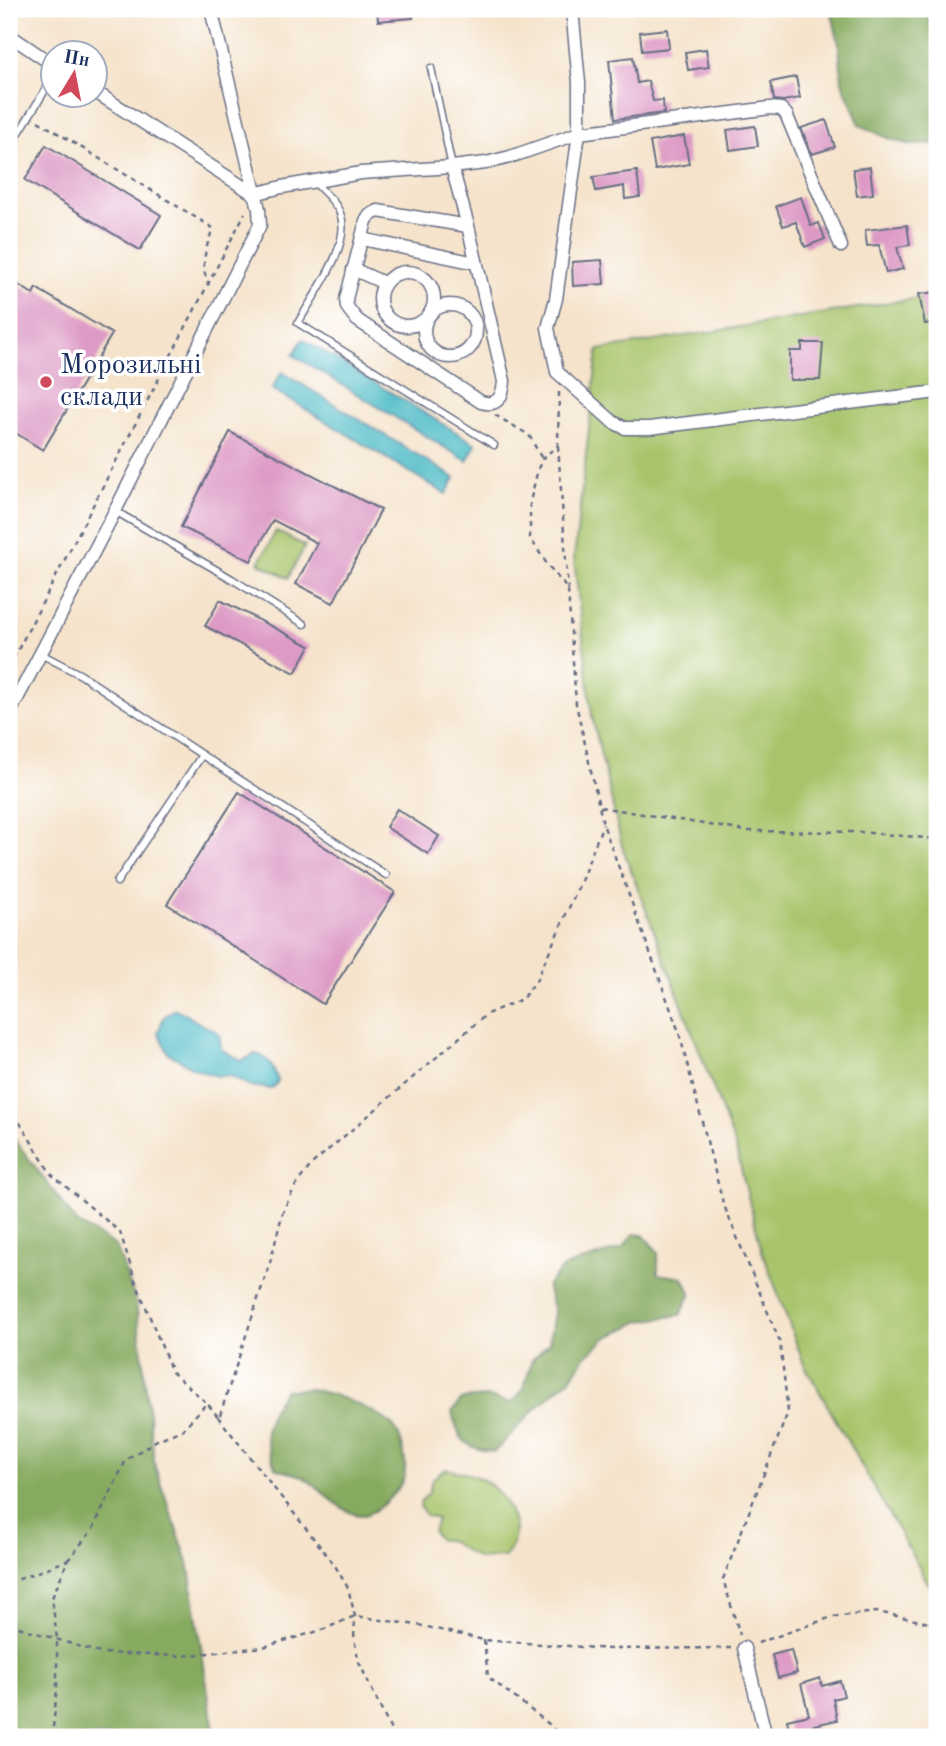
<svg xmlns="http://www.w3.org/2000/svg" width="946" height="1746" font-family="'Old Standard TT',serif">
<style>
.green{fill:#a8c46b;stroke:#627a64;stroke-width:2}
.forest{fill:#86aa5f;stroke:#506c5e;stroke-width:2}
.water{fill:#4dbbc6;stroke:#347592;stroke-width:2}
.building{fill:#dd9ac5}
.lines{fill:none;stroke-linecap:round;stroke-linejoin:round}
.service-casing{stroke:#676e84;stroke-width:9}
.minor-casing{stroke:#676e84;stroke-width:15}
.path{stroke:#676e84;stroke-width:2.5;stroke-dasharray:5 5;stroke-linecap:butt}
.service{stroke:#fff;stroke-width:6}
.minor{stroke:#fff;stroke-width:12}
.poi-dot{fill:#d1495b;stroke:#fff;stroke-width:2.5}
.labels{text-anchor:middle;dominant-baseline:central;stroke-width:7;stroke-linejoin:round;paint-order:stroke}
.poi-label{font-size:28px;fill:#1b2f5e;stroke:#fff;text-anchor:start}
</style>
<rect width="100%" height="100%" fill="#fff"/>
<filter id="ink" filterUnits="userSpaceOnUse"><feTurbulence type="fractalNoise" baseFrequency=".0143" numOctaves="2"/><feDisplacementMap in="SourceGraphic" scale="14" xChannelSelector="R" yChannelSelector="G"/><feConvolveMatrix kernelMatrix="1 2 1 2 8 2 1 2 1" color-interpolation-filters="sRGB"/></filter>
<filter id="wash" filterUnits="userSpaceOnUse"><feTurbulence type="fractalNoise" baseFrequency=".00686" numOctaves="4" result="noise"/><feDisplacementMap in="SourceGraphic" scale="28" xChannelSelector="R" yChannelSelector="G"/><feGaussianBlur stdDeviation="1.57" result="paint"/><feColorMatrix in="noise" values="0 0 0 0 0 0 0 0 0 0 0 0 0 0 0 0 0 1.4 0 .05"/><feComposite in="paint" operator="in"/></filter>
<g filter="url(#wash)">
<rect width="100%" height="100%" fill="#f5e3cb"/>
<!-- green -->
<g class="green">
<polygon points="937,295 937,1599 804,1364 762,1251 735,1145 622,846 592,716 574,559 598,350"/>
<polygon points="276,531 305,546 288,578 259,563"/>
<path d="M446 1469C457 1471 468 1473 479 1478 499 1486 521 1520 513 1542 511 1547 507 1552 505 1557L479 1559 448 1540H439L433 1531 437 1519 427 1516 420 1507 421 1501 429 1493 432 1479Z"/>
</g>
<!-- forest -->
<g class="forest">
<path d="M831 9H925L937 40V142C910 151 884 137 860 125L842 82 839 45Z"/>
<polygon points="9,1132 77,1223 116,1246 136,1302 155,1467 188,1562 213,1725 212,1737 9,1737"/>
<path d="M633 1234 643 1235 658 1252V1274L683 1278 691 1294 680 1315 640 1321 606 1338 586 1356 571 1378 537 1407 494 1452C464 1448 459 1440 452 1412L462 1399 487 1397 512 1403 524 1388 532 1360 549 1343 554 1312 547 1286 563 1267 623 1248Z"/>
<path d="M310 1389C332 1393 383 1411 396 1430 403 1441 407 1465 404 1477 400 1490 375 1516 361 1515 342 1514 319 1487 303 1477 296 1473 286 1472 277 1469 259 1437 264 1419 285 1390Z"/>
</g>
<!-- water -->
<g class="water">
<polygon points="303,339 476,444 467,461 293,355"/>
<polygon points="282,372 455,478 446,494 272,389"/>
<path d="M175 1009C185 1013 192 1019 201 1024 217 1033 220 1027 221 1049L242 1061 255 1054C270 1057 273 1067 278 1081L272 1089 250 1086 231 1076H216L193 1068 168 1053 158 1032 164 1017Z"/>
</g>
<g id="blocks">
<!-- building -->
<g class="building">
<polygon points="377,9 412,9 413,18 378,21"/>
<polygon points="667,29 669,48 642,51 640,32"/>
<polygon points="706,49 709,67 688,70 685,52"/>
<polygon points="633,57 637,83 648,81 653,101 663,100 664,113 615,119 609,60"/>
<polygon points="796,77 800,98 783,101 774,100 771,82"/>
<polygon points="826,120 835,147 812,154 801,128"/>
<polygon points="755,126 758,146 730,150 727,130"/>
<polygon points="684,136 689,164 655,170 650,142"/>
<polygon points="46,145 161,215 140,250 25,180"/>
<polygon points="870,167 873,194 857,196 853,169"/>
<polygon points="637,171 640,197 625,199 624,186 596,191 593,177"/>
<polygon points="801,197 811,226 819,223 825,239 805,247 796,222 783,226 776,206"/>
<polygon points="907,225 910,245 897,247 903,269 886,273 879,245 867,246 865,230"/>
<polygon points="602,260 604,284 573,286 572,262"/>
<polygon points="9,279 33,294 36,288 112,334 43,450 9,429"/>
<polygon points="937,292 937,322 925,324 919,294"/>
<polygon points="802,343 823,343 820,380 790,380 790,351 802,351"/>
<polygon points="230,432 381,510 333,603 296,584 317,543 273,520 251,561 181,527"/>
<polygon points="220,600 310,646 295,673 205,626"/>
<polygon points="239,792 395,892 323,1004 167,904"/>
<polygon points="397,809 439,836 428,854 386,827"/>
<polygon points="791,1650 797,1673 778,1678 772,1655"/>
<polygon points="820,1678 822,1686 840,1681 844,1696 833,1699 837,1720 814,1725 816,1735 791,1737 787,1720 809,1715 801,1684"/>
</g>
</g>
</g>
<g filter="url(#ink)">
<use href="#blocks" fill-opacity="0" stroke="#676e84" stroke-width="2"/>
<g class="lines">
<defs>
<g id="service">
<polyline points="431,68 452,167"/>
<polyline points="9,149 52,79"/>
<path d="M315 183C324 192 335 201 340 213 353 244 313 296 298 323L494 445"/>
<polyline points="115,511 232,579 304,624"/>
<polyline points="41,654 81,675 202,755 117,882"/>
<polyline points="202,755 386,875"/>
</g>
<g id="minor">
<polyline points="572,9 579,83 579,133 556,299 548,328 557,372 613,422 625,428 649,428 937,392"/>
<polyline points="9,35 52,64"/>
<polyline points="94,91 254,194"/>
<path d="M452 167 468 226 504 381C503 396 498 407 481 402L357 320 347 307 346 299 366 221 370 215 378 211 468 226"/>
<polyline points="254,194 282,187 361,173 452,167 486,163 510,157 579,133 770,108 781,109 786,114 841,246"/>
<polyline points="362,239 476,263"/>
<polyline points="353,269 384,283"/>
<circle cx="407" cy="299" r="27"/>
<circle cx="450" cy="331" r="26"/>
<polyline points="9,714 115,511 260,225 259,209 211,9"/>
<polyline points="744,1648 766,1737"/>
</g>
</defs>
<!-- service casing -->
<use href="#service" class="service-casing"/>
<!-- minor casing -->
<use href="#minor" class="minor-casing"/>
<!-- path -->
<g class="path">
<path d="M38 121 213 228C206 248 199 266 209 285"/>
<polyline points="559,392 558,445 542,459 538,469 530,502 530,538 547,564 568,590 576,704 603,824 679,1032 723,1203 780,1342 788,1412 723,1579 740,1635"/>
<polyline points="495,415 529,435 542,459"/>
<polyline points="558,446 568,590"/>
<polyline points="9,667 245,213"/>
<polyline points="600,807 746,831 860,832 937,839"/>
<polyline points="9,1105 51,1174 120,1232 135,1280 172,1372 208,1404"/>
<polyline points="218,1417 334,1564 348,1588 355,1616 354,1639 359,1662 394,1737"/>
<polyline points="9,1583 68,1560"/>
<polyline points="929,1623 937,1616"/>
<polyline points="9,1624 100,1653 181,1656 263,1647 322,1630 355,1616 423,1626 484,1640 610,1649 731,1648"/>
<polyline points="484,1640 488,1677 549,1724 561,1737"/>
<polyline points="758,1643 832,1617 878,1612 929,1623 937,1636"/>
<polyline points="52,1737 57,1689 57,1639 52,1598 68,1560 93,1529 126,1460 157,1440 182,1430 207,1403 219,1418 271,1259 283,1211 297,1183 313,1163 487,1014 522,999 536,981 581,881 603,824"/>
</g>
<!-- service -->
<use href="#service" class="service"/>
<!-- minor -->
<use href="#minor" class="minor"/>
</g>
</g>
<!-- markers -->
<circle class="poi-dot" cx="46" cy="382" r="7"/>
<g class="labels">
<!-- poi labels -->
<g class="poi-label">
<text x="60" y="366">Морозильні<tspan x="60" dy="32">склади</tspan></text>
</g>
</g>
<!-- margin -->
<rect width="946" height="1746" fill="none" stroke="#fff" stroke-width="35"/>
<!-- north arrow -->
<g transform="translate(74 74) rotate(10)"><circle r="33" fill="#ffffff" stroke="#a4acbf" stroke-width="2"/>
<path d="M0-5L12 26L0 18L-12 26Z" fill="#d1495b"/>
<text y="-10" font-size="19" font-weight="bold" text-anchor="middle" fill="#1b2f5e">Пн</text>
</g>
</svg>
